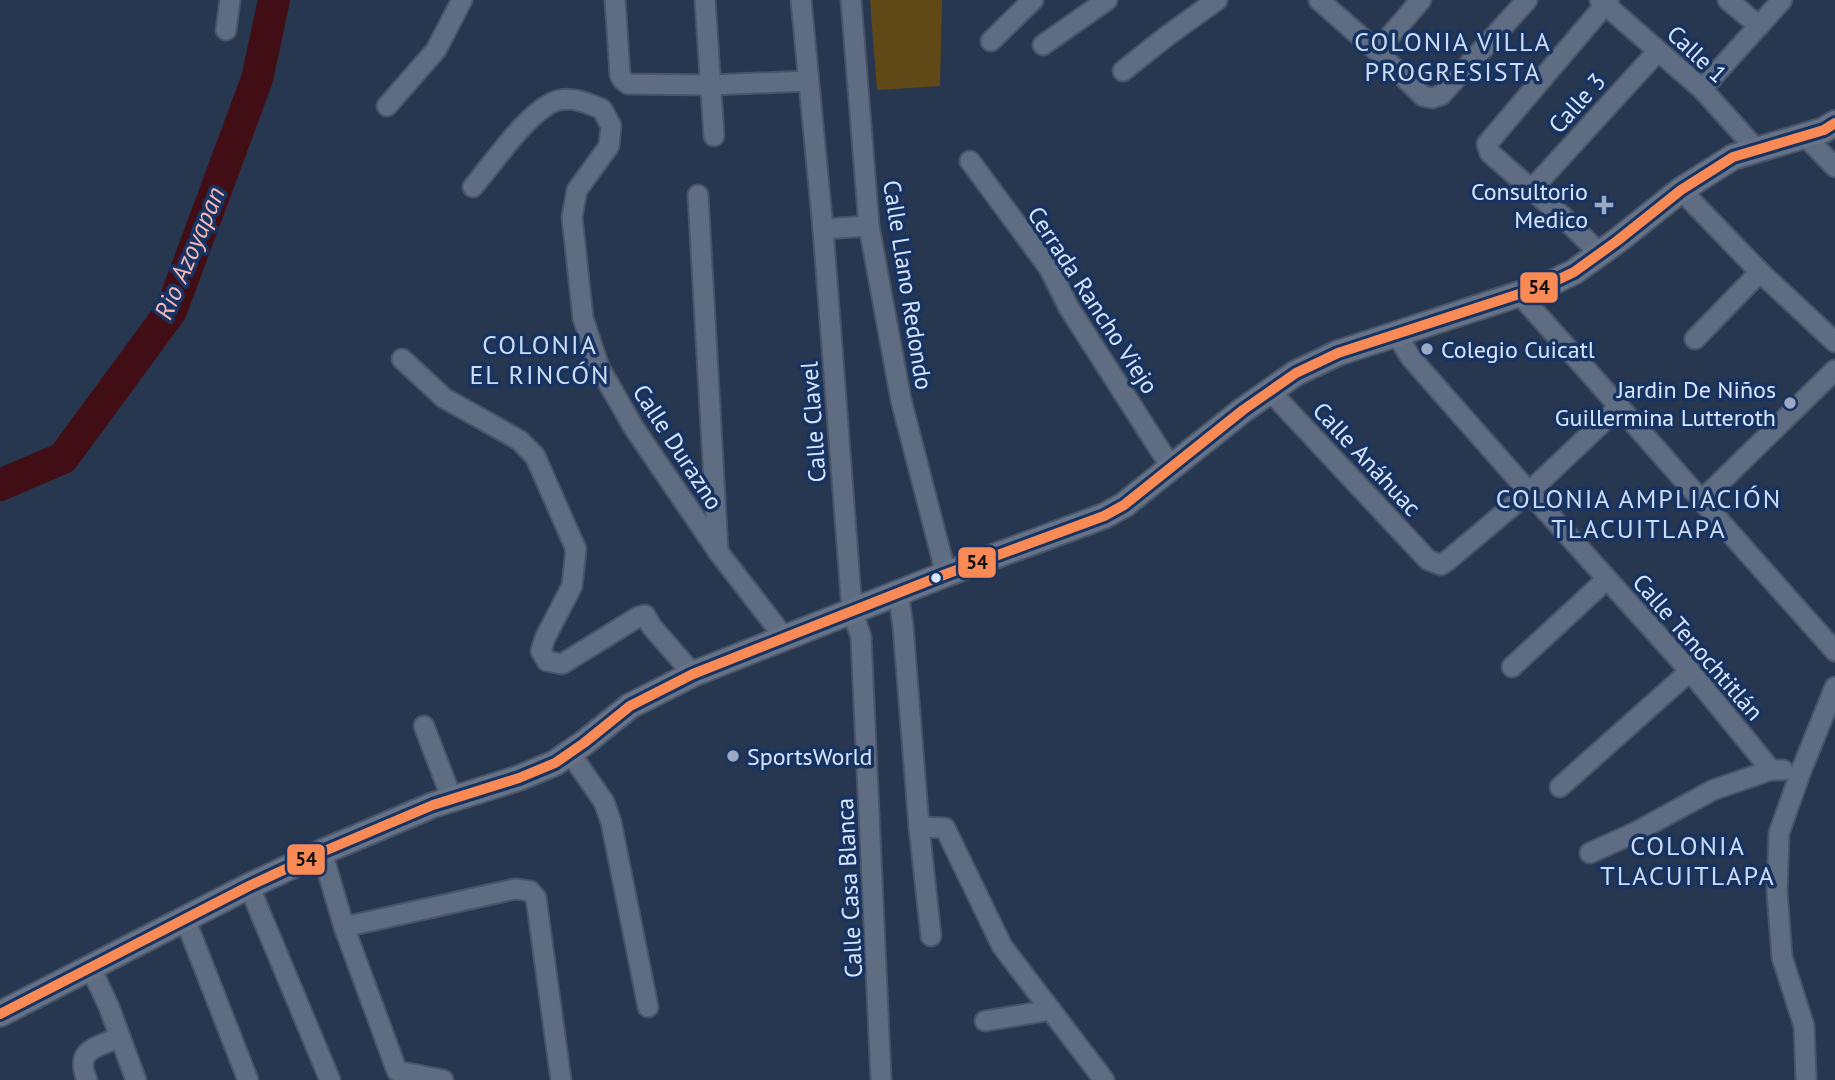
<svg xmlns="http://www.w3.org/2000/svg" width="1835" height="1080" font-family="'PT Sans',sans-serif">
<style>
.green{fill:#614917}
.lines{fill:none;stroke-linecap:round;stroke-linejoin:round}
.river{stroke:#410e16;stroke-width:32}
.minor-casing{stroke:#485468;stroke-width:23}
.major-casing{stroke:#485468;stroke-width:28}
.minor{stroke:#5f6d82;stroke-width:19}
.major{stroke:#657288;stroke-width:24}
.bus-1-casing{stroke:#173361;stroke-width:16}
.bus-1{stroke:#f98a56;stroke-width:10}
.poi-dot{fill:#9ba9c2;stroke:#173361;stroke-width:2.5}
.bus-dot{fill:#d9e7ff;stroke:#173361;stroke-width:2.5}
.labels{text-anchor:middle;dominant-baseline:central;stroke-width:7;stroke-linejoin:round;paint-order:stroke}
.street-label{font-size:24px;fill:#d9e7ff;stroke:#173361}
.poi-label{font-size:24px;fill:#d9e7ff;stroke:#173361;text-anchor:end}
.neighbourhood-label{font-size:26px;letter-spacing:2px;fill:#ceddf4;stroke:#173361}
.water-label{font-size:26px;font-style:italic;fill:#f1b6b5;stroke:#173361}
.line-badge{stroke:#173361;stroke-width:2.5}
.pale-badge-label{font-size:19px;text-anchor:middle;font-weight:bold;fill:#111}
</style>
<rect width="100%" height="100%" fill="#283750"/>
<!-- green -->
<polygon class="green" points="870,0 942,0 940,86 877,90"/>
<g class="lines">
<!-- river -->
<polyline class="river" points="0,485 63,458 171,311 257,79 274,0"/>
<defs>
<g id="minor">
<polyline points="615,0 620,75 623,80 628,84 711,85 808,81"/>
<polyline points="705,0 714,136"/>
<polyline points="801,0 823,229 852,610 861,637 881,1080"/>
<polyline points="851,0 869,226 901,400 946,574"/>
<polyline points="1319,0 1377,51 1423,96 1432,98 1441,95 1527,0"/>
<polyline points="1600,0 1702,89 1756,149"/>
<polyline points="1728,0 1759,26"/>
<polyline points="226,30 230,0"/>
<polyline points="991,41 1033,0"/>
<polyline points="1043,45 1107,0"/>
<polyline points="1377,51 1421,0"/>
<polyline points="1123,71 1167,36 1217,0"/>
<polyline points="1702,89 1782,0"/>
<polyline points="387,106 436,50 462,0"/>
<polyline points="1805,136 1835,167"/>
<polyline points="970,161 1049,268 1069,308 1171,467"/>
<path d="M473 187C492 165 532 105 560 100 575 97 589 104 602 109L611 126 609 146 577 190 572 217 583 318 599 367 634 428 719 553 784 637"/>
<polyline points="1532,189 1658,51"/>
<polyline points="1681,190 1760,272 1835,342"/>
<polyline points="698,195 718,552"/>
<polyline points="823,229 869,226"/>
<polyline points="1599,253 1562,216 1490,153 1487,144 1609,0"/>
<path d="M1520 295C1626 413 1729 533 1835 651"/>
<polyline points="1396,334 1411,358 1529,492 1690,671 1771,770"/>
<polyline points="1695,339 1760,272"/>
<polyline points="402,359 444,398 519,440 535,456 576,549 572,586 545,638 541,651 547,661 562,664 638,617 645,615 652,627 693,674"/>
<polyline points="1270,391 1428,560 1441,565 1447,561 1529,492 1620,406"/>
<polyline points="1701,501 1835,370"/>
<polyline points="898,592 903,626 919,827 931,936"/>
<polyline points="1512,667 1607,579"/>
<polyline points="424,726 452,799"/>
<polyline points="570,753 604,802 611,822 648,1007"/>
<polyline points="1560,787 1690,671"/>
<polyline points="919,827 945,828 1002,946 1104,1080"/>
<polyline points="322,852 344,927 397,1071 443,1080"/>
<polyline points="1590,853 1634,833 1713,790 1771,770 1783,770"/>
<polyline points="249,886 330,1080"/>
<polyline points="185,919 248,1080"/>
<polyline points="344,927 515,889 530,891 536,898 561,1080"/>
<polyline points="91,968 109,1007 136,1080"/>
<polyline points="985,1021 1051,1010"/>
<path d="M87 1080C74 1049 96 1048 120 1037"/>
<polyline points="1806,1080 1804,1026 1782,957 1777,892 1779,833 1801,771 1835,687"/>
</g>
<polyline id="major" points="0,1014 249,886 322,852 433,805 519,778 555,763 584,743 630,706 693,674 946,574 1104,516 1124,505 1243,410 1296,373 1315,364 1338,353 1547,285 1574,272 1617,241 1681,190 1733,157 1824,130 1835,123"/>
</defs>
<!-- minor casing -->
<use href="#minor" class="minor-casing"/>
<!-- major casing -->
<use href="#major" class="major-casing"/>
<!-- minor -->
<use href="#minor" class="minor"/>
<!-- major -->
<use href="#major" class="major"/>
<defs>
<polyline id="bus-1" points="0,1014 249,886 322,852 433,805 519,778 555,763 584,743 630,706 693,674 946,574 1104,516 1124,505 1243,410 1296,373 1315,364 1338,353 1547,285 1574,272 1617,241 1681,190 1733,157 1824,130 1835,123"/>
</defs>
<!-- bus-1 casing -->
<use href="#bus-1" class="bus-1-casing"/>
<!-- bus-1 -->
<use href="#bus-1" class="bus-1"/>
</g>
<!-- markers -->
<g class="poi-dot">
<path d="M1600.5 194.5h7v7h7v7h-7v7h-7v-7h-7v-7h7z"/>
<circle cx="1427" cy="349" r="7"/>
<circle cx="1790" cy="403" r="7"/>
<circle cx="733" cy="756" r="7"/>
</g>
<circle class="bus-dot" cx="936" cy="578" r="6"/>
<g class="labels">
<!-- street labels -->
<g class="street-label">
<text transform="translate(1697 54) rotate(43)">Calle 1</text>
<text transform="translate(1577 103) rotate(-48)">Calle 3</text>
<text transform="translate(908 285) rotate(81)">Calle Llano Redondo</text>
<text transform="translate(1093 300) rotate(57)">Cerrada Rancho Viejo</text>
<text transform="translate(813 422) rotate(-94)">Calle Clavel</text>
<text transform="translate(678 447) rotate(57)">Calle Durazno</text>
<text transform="translate(1367 459) rotate(47)">Calle Anáhuac</text>
<text transform="translate(1698 647) rotate(49)">Calle Tenochtitlán</text>
<text transform="translate(849 888) rotate(-93)">Calle Casa Blanca</text>
</g>
<!-- poi labels -->
<g class="poi-label">
<text x="1588" y="191">Consultorio<tspan x="1588" dy="28">Medico</tspan></text>
<text x="1441" y="349" text-anchor="start">Colegio Cuicatl</text>
<text x="1776" y="389">Jardin De Niños<tspan x="1776" dy="28">Guillermina Lutteroth</tspan></text>
<text x="747" y="756" text-anchor="start">SportsWorld</text>
</g>
<!-- neighbourhood labels -->
<g class="neighbourhood-label">
<text x="1453" y="41">COLONIA VILLA<tspan x="1453" dy="30">PROGRESISTA</tspan></text>
<text x="540" y="344">COLONIA<tspan x="540" dy="30">EL RINCÓN</tspan></text>
<text x="1639" y="498">COLONIA AMPLIACIÓN<tspan x="1639" dy="30">TLACUITLAPA</tspan></text>
<text x="1688" y="845">COLONIA<tspan x="1688" dy="30">TLACUITLAPA</tspan></text>
</g>
<!-- water labels -->
<g class="water-label">
<text transform="translate(189 253) rotate(-67)">Rio Azoyapan</text>
</g>
</g>
<g class="line-badge">
<rect x="1519" y="271" width="40" height="33" rx="7" fill="#f98a56"/>
<rect x="957" y="546" width="40" height="33" rx="7" fill="#f98a56"/>
<rect x="286" y="843" width="40" height="33" rx="7" fill="#f98a56"/>
</g>
<g class="pale-badge-label">
<text x="1539" y="294">54</text>
<text x="977" y="569">54</text>
<text x="306" y="866">54</text>
</g>
</svg>
